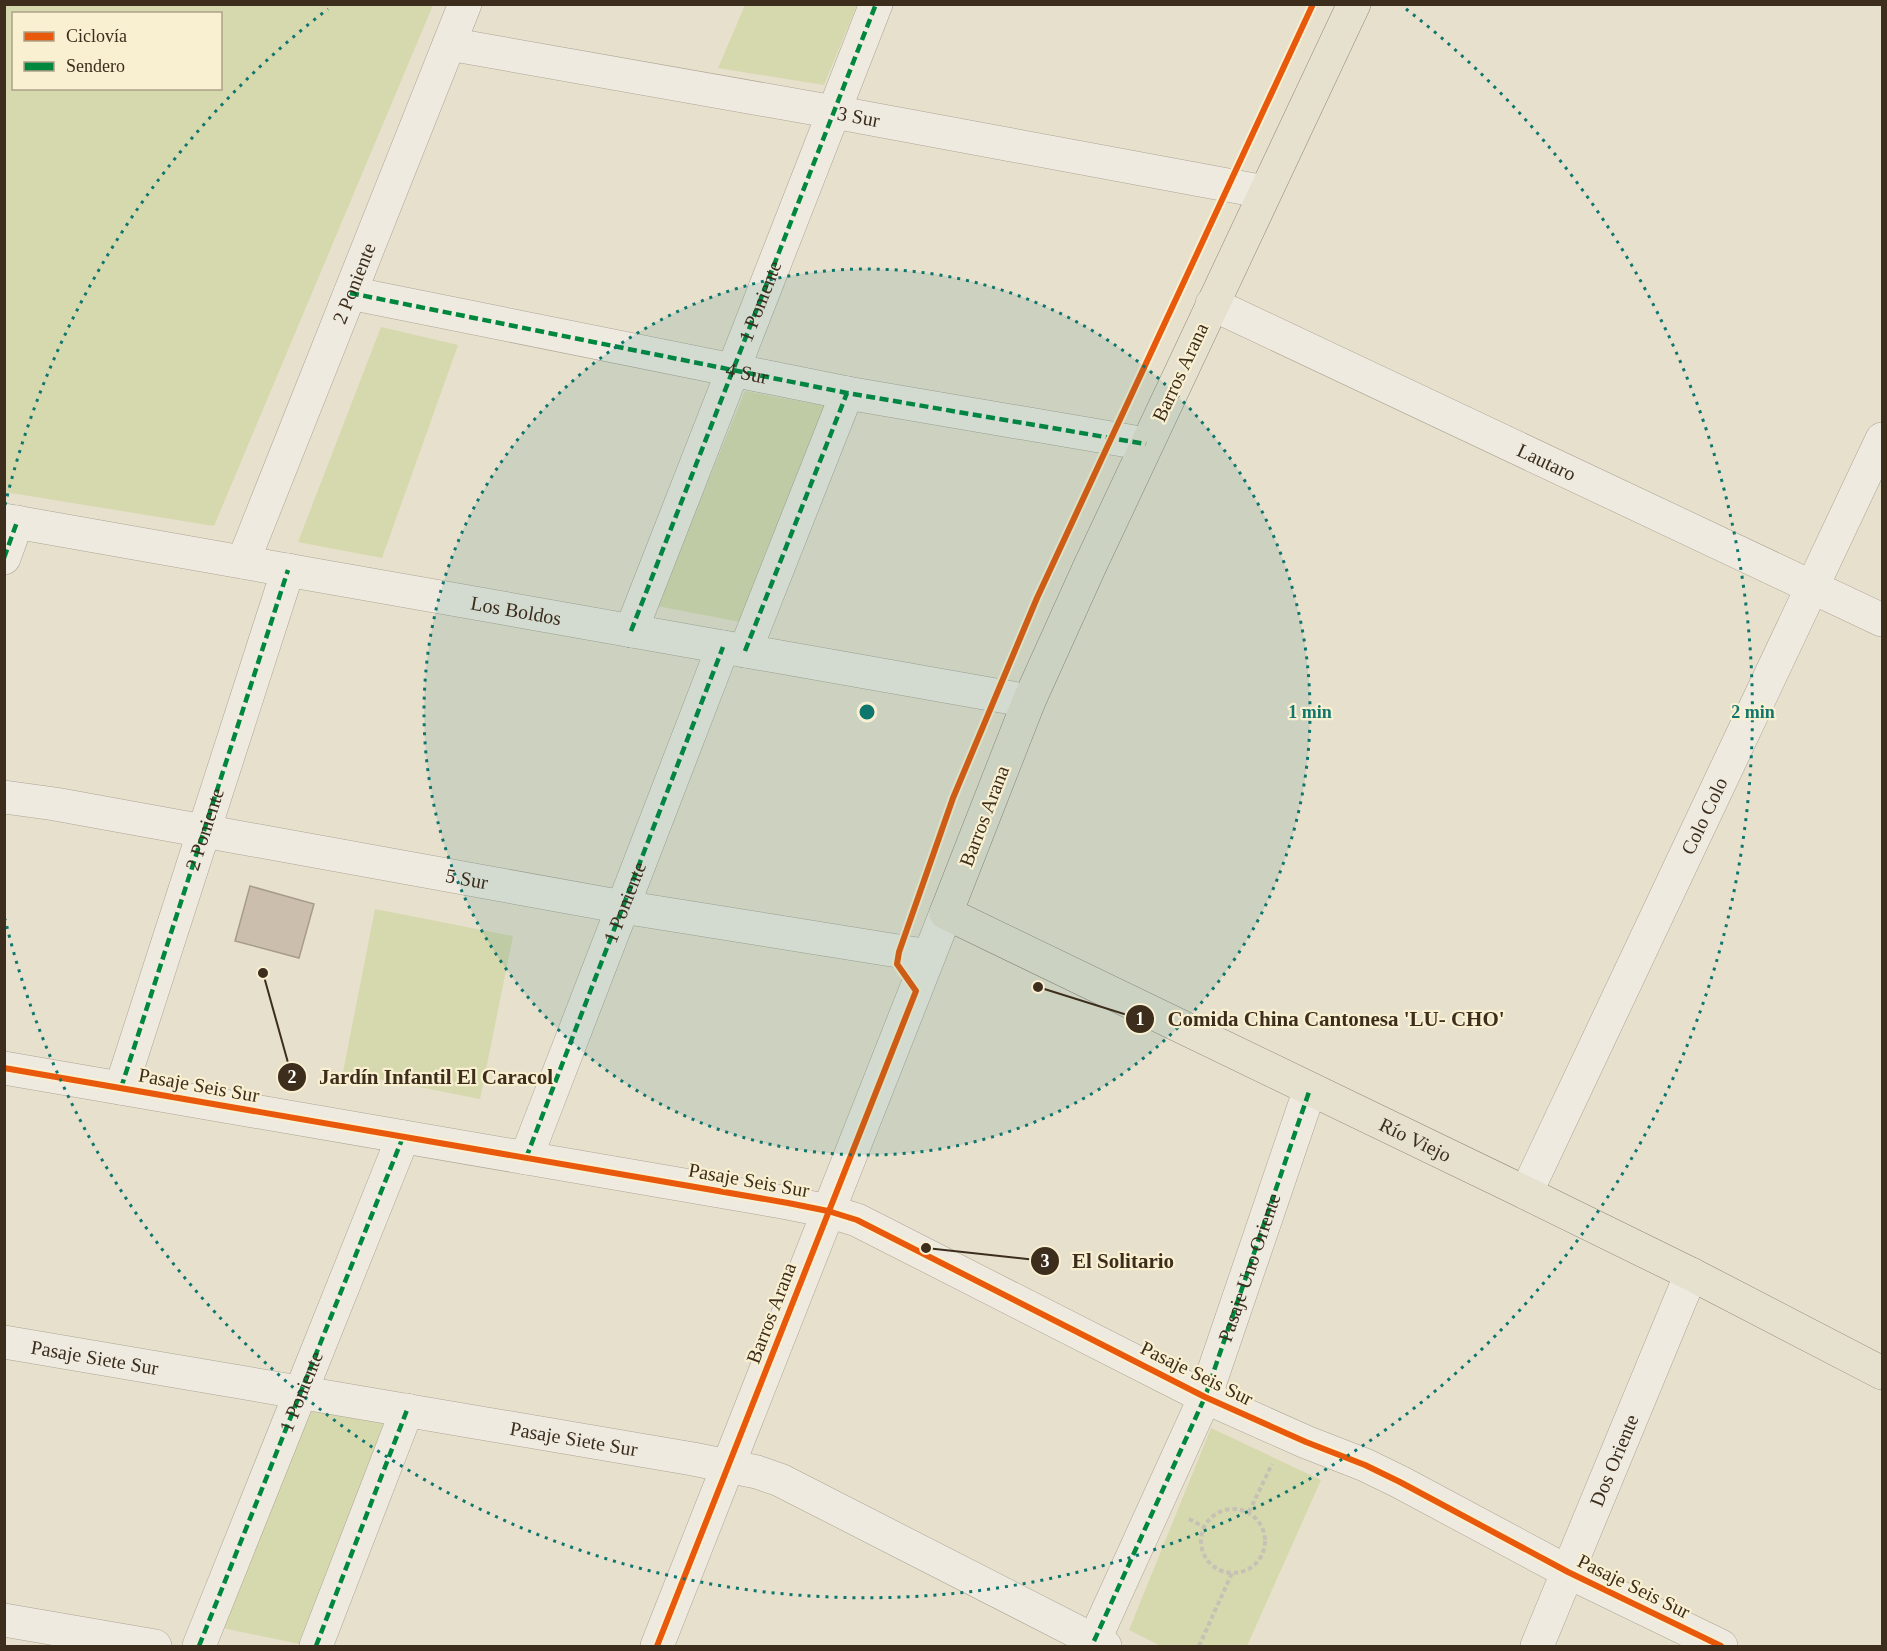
<svg xmlns="http://www.w3.org/2000/svg" width="1887" height="1651" font-family="Georgia,serif">
<style>
.green{fill:#d6d8ad;fill-rule:evenodd}
.building{fill:#ccbeac;stroke:#a89b8b;stroke-width:1.5}
.lines{fill:none;stroke-linecap:round;stroke-linejoin:round}
.minor-casing{stroke:#aca495;stroke-width:34}
.major-casing{stroke:#918a7c;stroke-width:34}
.path{stroke:#c7c1b5;stroke-width:4;stroke-dasharray:4.5 3;stroke-linecap:butt}
.minor{stroke:#eeeadf;stroke-width:33}
.major{stroke:#e6e0cf;stroke-width:33}
.quiet{stroke:#00873e;stroke-width:4.5;stroke-dasharray:9 4.5;stroke-linecap:butt}
.cycleway-casing{stroke:#f9efd1;stroke-width:10}
.cycleway{stroke:#e8590c;stroke-width:6}
.ring{fill:none;stroke:#0f766e;stroke-width:3;stroke-dasharray:3 6}
.labels{text-anchor:middle;dominant-baseline:central;stroke-width:4.5;stroke-linejoin:round;paint-order:stroke}
.street-label{font-size:20px;fill:#3c2d1c;stroke:#f9efd1}
.centre{fill:#0f766e;stroke:#f9efd1;stroke-width:3}
.ring-label{font-size:18px;text-anchor:middle;font-weight:bold;fill:#0f766e;stroke:#f9efd1;stroke-width:4.5;stroke-linejoin:round;paint-order:stroke}
.leader{fill:none;stroke:#3c2d1c;stroke-width:2}
.callout-dot{fill:#3c2d1c;stroke:#f9efd1;stroke-width:2}
.mark-label{font-size:18px;text-anchor:middle;font-weight:bold;fill:#fff}
.callout-label{font-size:21px;text-anchor:middle;font-weight:bold;fill:#3c2d1c;stroke:#f9efd1;stroke-width:4.5;stroke-linejoin:round;paint-order:stroke}
</style>
<rect width="100%" height="100%" fill="#e7e0cc"/>
<!-- green -->
<g class="green">
<path d="M4 5H433L214 526 5 492ZM14 14H220V88H14Z"/>
<polygon points="745,5 857,5 824,85 718,68"/>
<polygon points="381,327 458,345 382,558 298,542"/>
<polygon points="745,391 831,407 740,622 657,606"/>
<polygon points="375,909 513,936 480,1099 343,1072"/>
<polygon points="303,1410 388,1423 304,1645 218,1627"/>
<polygon points="1211,1428 1321,1480 1247,1646 1161,1646 1129,1630"/>
</g>
<!-- building -->
<polygon class="building" points="250,886 314,904 299,958 235,941"/>
<g class="lines">
<defs>
<g id="minor">
<path id="s1" d="M449 44 834 112 1265 192"/>
<polyline points="350,293 847,393 1146,444"/>
<path id="s2" d="M1212 304 1882 620"/>
<path id="s3" d="M4 520 1029 701"/>
<polyline points="4,558 17,522"/>
<path id="s4" d="M243 562 465 4"/>
<path id="s5" d="M631 631 876 4"/>
<polyline points="745,651 847,393"/>
<path id="s6" d="M4 797 55 804 623 907 929 956"/>
<polyline points="4,1068 788,1203 828,1211 857,1220 1205,1397 1306,1442 1365,1465 1400,1482 1568,1572 1721,1646"/>
<polyline points="121,1088 288,570"/>
<polyline points="526,1158 723,647"/>
<path id="s7" d="M1526 1193 1882 439"/>
<path id="s8" d="M4 1342 693 1459 757 1472 780 1480 1105 1646"/>
<polyline points="4,1620 155,1646"/>
<path id="s9" d="M1094 1641 1205 1397 1310 1089"/>
<path id="s10" d="M199 1646 403 1137"/>
<polyline points="316,1646 407,1410"/>
<polyline points="657,1646 946,913"/>
<path id="s11" d="M1537 1646 1691 1274"/>
</g>
<g id="major">
<path id="s12" d="M1354 4 1089 568 1029 701 946 913 1526 1193 1691 1274 1882 1373"/>
</g>
</defs>
<!-- minor casing -->
<use href="#minor" class="minor-casing"/>
<!-- major casing -->
<use href="#major" class="major-casing"/>
<!-- path -->
<g class="path">
<circle cx="1233" cy="1541" r="32"/>
<polyline points="1249,1512 1272,1464"/>
<polyline points="1189,1519 1204,1527"/>
<polyline points="1199,1646 1232,1573"/>
</g>
<!-- minor -->
<use href="#minor" class="minor"/>
<!-- major -->
<use href="#major" class="major"/>
<!-- quiet -->
<g class="quiet">
<path id="s13" d="M350 293 847 393 1146 444"/>
<polyline points="4,558 17,522"/>
<polyline points="631,631 876,4"/>
<polyline points="745,651 847,393"/>
<path id="s14" d="M121 1088 288 570"/>
<path id="s15" d="M526 1158 723 647"/>
<polyline points="1094,1641 1205,1397 1310,1089"/>
<polyline points="199,1646 403,1137"/>
<polyline points="316,1646 407,1410"/>
</g>
<defs>
<g id="cycleway">
<polyline points="4,1068 788,1203 828,1211 857,1220 1205,1397 1306,1442 1365,1465 1400,1482 1568,1572 1721,1646"/>
<polyline points="657,1646 916,991 897,964 899,952 953,798 1037,598 1313,4"/>
</g>
</defs>
<!-- cycleway casing -->
<use href="#cycleway" class="cycleway-casing"/>
<!-- cycleway -->
<use href="#cycleway" class="cycleway"/>
</g>
<!-- distance rings -->
<circle cx="867" cy="712" r="443" fill="#0f766e" fill-opacity=".12"/>
<g class="ring">
<circle cx="867" cy="712" r="443"/>
<path d="M5 505A886 886 0 0 1 328 9M1406 9A886 886 0 1 1 5 919"/>
</g>
<g class="labels">
<!-- street labels -->
<g class="street-label">
<text stroke="none"><textPath href="#s1" startOffset="416">3 Sur</textPath></text>
<text stroke="none"><textPath href="#s4" startOffset="300">2 Poniente</textPath></text>
<text stroke="none"><textPath href="#s5" startOffset="354">1 Poniente</textPath></text>
<text stroke="none"><textPath href="#s13" startOffset="405">4 Sur</textPath></text>
<text transform="translate(1180 372) rotate(-65)">Barros Arana</text>
<text stroke="none"><textPath href="#s2" startOffset="370">Lautaro</textPath></text>
<text stroke="none"><textPath href="#s3" startOffset="520">Los Boldos</textPath></text>
<text transform="translate(984 816) rotate(-69)">Barros Arana</text>
<text stroke="none"><textPath href="#s7" startOffset="417">Colo Colo</textPath></text>
<text stroke="none"><textPath href="#s14" startOffset="272">2 Poniente</textPath></text>
<text stroke="none"><textPath href="#s6" startOffset="470">5 Sur</textPath></text>
<text stroke="none"><textPath href="#s15" startOffset="274">1 Poniente</textPath></text>
<text transform="translate(199 1085) rotate(10)">Pasaje Seis Sur</text>
<text stroke="none"><textPath href="#s12" startOffset="1518">Río Viejo</textPath></text>
<text transform="translate(749 1180) rotate(10)">Pasaje Seis Sur</text>
<text stroke="none"><textPath href="#s9" startOffset="405">Pasaje Uno Oriente</textPath></text>
<text transform="translate(771 1313) rotate(-69)">Barros Arana</text>
<text stroke="none"><textPath href="#s8" startOffset="92">Pasaje Siete Sur</textPath></text>
<text transform="translate(1197 1373) rotate(26)">Pasaje Seis Sur</text>
<text stroke="none"><textPath href="#s10" startOffset="274">1 Poniente</textPath></text>
<text stroke="none"><textPath href="#s8" startOffset="578">Pasaje Siete Sur</textPath></text>
<text stroke="none"><textPath href="#s11" startOffset="201">Dos Oriente</textPath></text>
<text transform="translate(1634 1586) rotate(26)">Pasaje Seis Sur</text>
</g>
</g>
<circle cx="867" cy="712" r="9" class="centre"/>
<g class="ring-label">
<text x="1310" y="718">1 min</text>
<text x="1753" y="718">2 min</text>
</g>
<!-- callouts -->
<path class="leader" d="M1038 987L1140 1019M263 973L292 1077M926 1248L1045 1261"/>
<g class="callout-dot">
<circle cx="1038" cy="987" r="6"/>
<circle cx="263" cy="973" r="6"/>
<circle cx="926" cy="1248" r="6"/>
<circle cx="1140" cy="1019" r="15"/>
<circle cx="292" cy="1077" r="15"/>
<circle cx="1045" cy="1261" r="15"/>
</g>
<g class="mark-label">
<text x="1140" y="1025">1</text>
<text x="292" y="1083">2</text>
<text x="1045" y="1267">3</text>
</g>
<g class="callout-label">
<text x="1336" y="1026">Comida China Cantonesa 'LU- CHO'</text>
<text x="436" y="1084">Jardín Infantil El Caracol</text>
<text x="1123" y="1268">El Solitario</text>
</g>
<!-- border -->
<rect width="1887" height="1651" fill="none" stroke="#3c2d1c" stroke-width="12"/>
<!-- legend -->
<rect x="12" y="12" width="210" height="78" fill="#f9efd1" stroke="#ada189" stroke-width="1.5"/>
<rect x="24" y="32" width="30" height="9" fill="#e8590c" stroke="#ada189" stroke-width="1.5"/>
<text x="66" y="42" font-size="18" fill="#3c2d1c">Ciclovía</text>
<rect x="24" y="62" width="30" height="9" fill="#00873e" stroke="#ada189" stroke-width="1.5"/>
<text x="66" y="72" font-size="18" fill="#3c2d1c">Sendero</text>
</svg>
